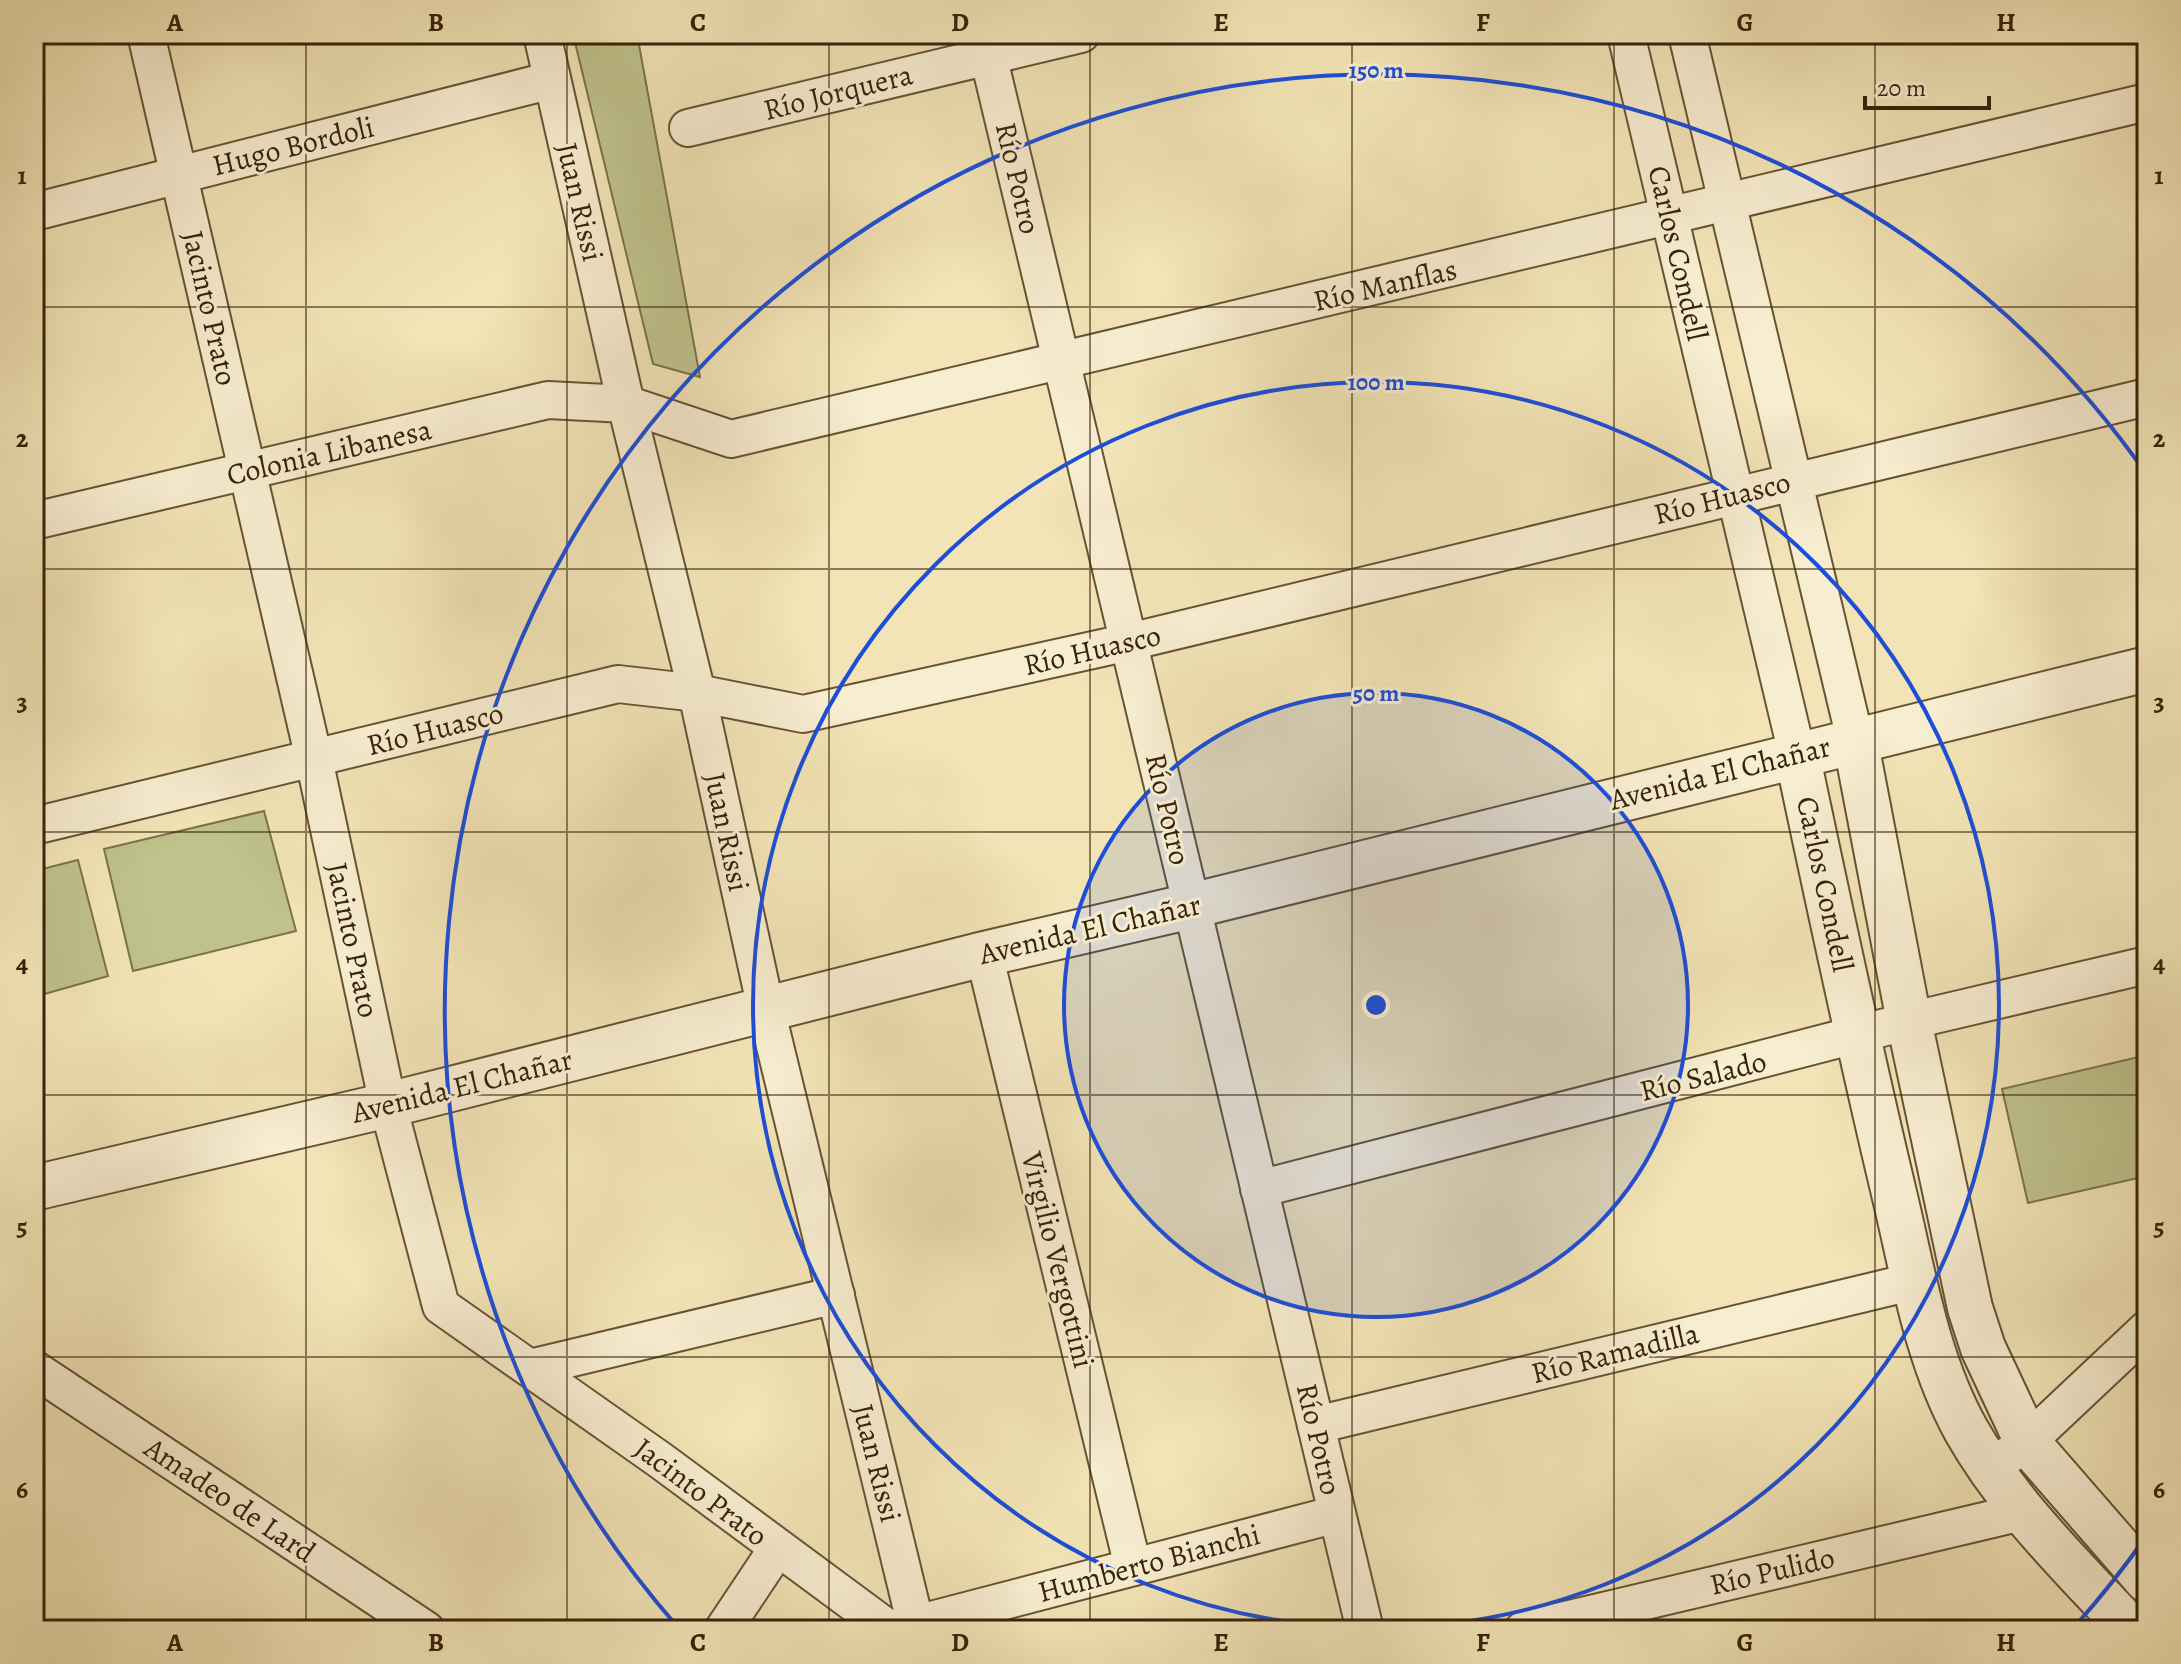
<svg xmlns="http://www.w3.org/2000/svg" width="2181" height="1664" font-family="Alegreya,serif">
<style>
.green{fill:#bfc28b;stroke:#7b724a;stroke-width:2}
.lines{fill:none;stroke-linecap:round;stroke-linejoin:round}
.minor-casing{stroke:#665334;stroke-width:40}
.tertiary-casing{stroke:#665334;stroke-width:48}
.minor{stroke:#f7edd0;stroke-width:36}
.tertiary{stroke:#f7edd0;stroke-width:44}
.grid{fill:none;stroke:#372309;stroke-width:2;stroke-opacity:0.55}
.ring{fill:none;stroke:#1d4ed8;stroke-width:4}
.labels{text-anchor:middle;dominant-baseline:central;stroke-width:6;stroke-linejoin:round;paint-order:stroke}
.street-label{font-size:30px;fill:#372309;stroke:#f7edd0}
.centre{fill:#1d4ed8;stroke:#f7edd0;stroke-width:4}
.ring-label{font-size:24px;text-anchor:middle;font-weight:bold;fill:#1d4ed8;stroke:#f7edd0;stroke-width:6;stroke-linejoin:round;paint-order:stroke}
.neatline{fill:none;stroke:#372309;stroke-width:3}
.grid-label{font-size:26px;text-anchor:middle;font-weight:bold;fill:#372309}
</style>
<rect width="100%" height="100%" fill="#f2e4b6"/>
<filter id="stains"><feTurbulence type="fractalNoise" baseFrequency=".0025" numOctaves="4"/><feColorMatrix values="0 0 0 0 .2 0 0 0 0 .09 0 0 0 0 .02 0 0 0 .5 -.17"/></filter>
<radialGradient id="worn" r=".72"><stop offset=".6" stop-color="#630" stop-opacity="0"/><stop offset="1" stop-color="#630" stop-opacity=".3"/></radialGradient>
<!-- green -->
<g class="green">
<polygon points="573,34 637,34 700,377 653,364"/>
<polygon points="264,811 296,931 133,971 104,849"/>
<polygon points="78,860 108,976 34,997 34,871"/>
<polygon points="2147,1055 2147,1176 2028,1203 2002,1089"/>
</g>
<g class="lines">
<defs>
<g id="minor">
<polyline points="146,34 314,759 388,1105 441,1306 660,1460 890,1630"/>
<polyline points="542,34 626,404 697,693 766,1009 917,1630"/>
<polyline points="983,34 1365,1630"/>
<polyline points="1626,34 1797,754"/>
<polyline points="1687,34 1855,739"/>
<polyline points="688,128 1081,34"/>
<polyline points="34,212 552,80"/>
<polyline points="34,521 548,400 626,404 731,439 2147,102"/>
<polyline points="34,826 618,684 697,693 803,714 1129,642 2147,397"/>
<polyline points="984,954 1133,1567"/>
<polyline points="1259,1189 1909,1021 2147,965"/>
<polyline points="530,1368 836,1295"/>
<polyline points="34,1369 426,1630"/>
<polyline points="1316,1425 1915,1281"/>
<polyline points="2006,1457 2027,1442 2147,1329"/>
<polyline points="916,1624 1337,1514"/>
<polyline points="723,1630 777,1549"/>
<polyline points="1523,1630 2022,1512"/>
</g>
<g id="tertiary">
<polyline points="1855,739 1909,1021 1970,1308 1983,1348 2027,1442 2147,1580"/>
<path d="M1797 754C1828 901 1859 1047 1894 1193 1913 1272 1926 1358 1966 1430 2009 1506 2072 1566 2131 1630"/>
<polyline points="34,1188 388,1105 984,954 1191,906 2147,669"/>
</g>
</defs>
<!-- minor casing -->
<use href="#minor" class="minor-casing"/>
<!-- tertiary casing -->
<use href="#tertiary" class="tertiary-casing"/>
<!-- minor -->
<use href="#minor" class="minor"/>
<!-- tertiary -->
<use href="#tertiary" class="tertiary"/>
</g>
<!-- grid -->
<path class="grid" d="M306 34V1630M567 34V1630M829 34V1630M1090 34V1630M1352 34V1630M1614 34V1630M1875 34V1630M34 307H2147M34 569H2147M34 832H2147M34 1095H2147M34 1357H2147"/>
<!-- distance rings -->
<circle cx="1376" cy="1005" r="312" fill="#1d4ed8" fill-opacity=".12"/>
<g class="ring">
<circle cx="1376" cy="1005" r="312"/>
<circle cx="1376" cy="1005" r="623"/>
<path d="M2147 1535A935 935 0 0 1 2076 1625M676 1625A935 935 0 1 1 2147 475"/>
</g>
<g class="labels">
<!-- street labels -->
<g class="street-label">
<text transform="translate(838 92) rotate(-14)">Río Jorquera</text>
<text transform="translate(293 146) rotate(-14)">Hugo Bordoli</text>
<text transform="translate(1018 178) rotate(77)">Río Potro</text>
<text transform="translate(580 202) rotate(77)">Juan Rissi</text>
<text transform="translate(1678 253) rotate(77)">Carlos Condell</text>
<text transform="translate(1385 285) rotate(-13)">Río Manflas</text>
<text transform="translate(210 308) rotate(77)">Jacinto Prato</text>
<text transform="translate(329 452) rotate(-13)">Colonia Libanesa</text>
<text transform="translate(1722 498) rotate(-14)">Río Huasco</text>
<text transform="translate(1092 650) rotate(-13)">Río Huasco</text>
<text transform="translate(435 729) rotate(-14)">Río Huasco</text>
<text transform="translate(1720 773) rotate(-14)">Avenida El Chañar</text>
<text transform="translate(1168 809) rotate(77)">Río Potro</text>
<text transform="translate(727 832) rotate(78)">Juan Rissi</text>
<text transform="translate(1825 884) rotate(78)">Carlos Condell</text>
<text transform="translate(1090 929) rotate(-13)">Avenida El Chañar</text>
<text transform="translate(353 940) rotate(78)">Jacinto Prato</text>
<text transform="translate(1703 1076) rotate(-14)">Río Salado</text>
<text transform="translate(462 1086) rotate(-14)">Avenida El Chañar</text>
<text transform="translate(1058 1260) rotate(76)">Virgilio Vergottini</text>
<text transform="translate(1615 1353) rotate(-14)">Río Ramadilla</text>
<text transform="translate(1319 1439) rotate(77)">Río Potro</text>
<text transform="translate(877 1463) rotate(76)">Juan Rissi</text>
<text transform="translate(701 1492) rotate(37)">Jacinto Prato</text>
<text transform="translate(230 1500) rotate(34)">Amadeo de Lard</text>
<text transform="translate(1149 1563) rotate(-15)">Humberto Bianchi</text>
<text transform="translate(1772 1571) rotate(-13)">Río Pulido</text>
</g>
</g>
<circle cx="1376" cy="1005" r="12" class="centre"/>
<g class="ring-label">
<text x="1376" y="78">150 m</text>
<text x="1376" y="390">100 m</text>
<text x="1376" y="701">50 m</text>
</g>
<!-- margin -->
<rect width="2181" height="1664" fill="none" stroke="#f2e4b6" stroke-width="88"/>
<!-- scale -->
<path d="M1865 96v12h124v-12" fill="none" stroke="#372309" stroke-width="4"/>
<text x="1877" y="96" font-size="24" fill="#372309" stroke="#f7edd0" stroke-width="6" paint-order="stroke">20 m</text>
<rect x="44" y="44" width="2093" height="1576" class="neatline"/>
<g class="grid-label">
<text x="175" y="31">A</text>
<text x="436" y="31">B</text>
<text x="698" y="31">C</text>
<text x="960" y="31">D</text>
<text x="1221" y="31">E</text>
<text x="1483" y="31">F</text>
<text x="1745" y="31">G</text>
<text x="2006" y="31">H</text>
<text x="22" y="184">1</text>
<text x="2159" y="184">1</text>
<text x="22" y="447">2</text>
<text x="2159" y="447">2</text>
<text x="22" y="710">3</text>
<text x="2159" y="710">3</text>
<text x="22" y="972">4</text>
<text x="2159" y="972">4</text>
<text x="22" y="1235">5</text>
<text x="2159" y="1235">5</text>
<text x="22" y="1498">6</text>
<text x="2159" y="1498">6</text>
<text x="175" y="1651">A</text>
<text x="436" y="1651">B</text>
<text x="698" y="1651">C</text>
<text x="960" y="1651">D</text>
<text x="1221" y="1651">E</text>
<text x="1483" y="1651">F</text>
<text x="1745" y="1651">G</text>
<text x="2006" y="1651">H</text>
</g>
<rect width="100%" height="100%" filter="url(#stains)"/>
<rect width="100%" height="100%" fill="url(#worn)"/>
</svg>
